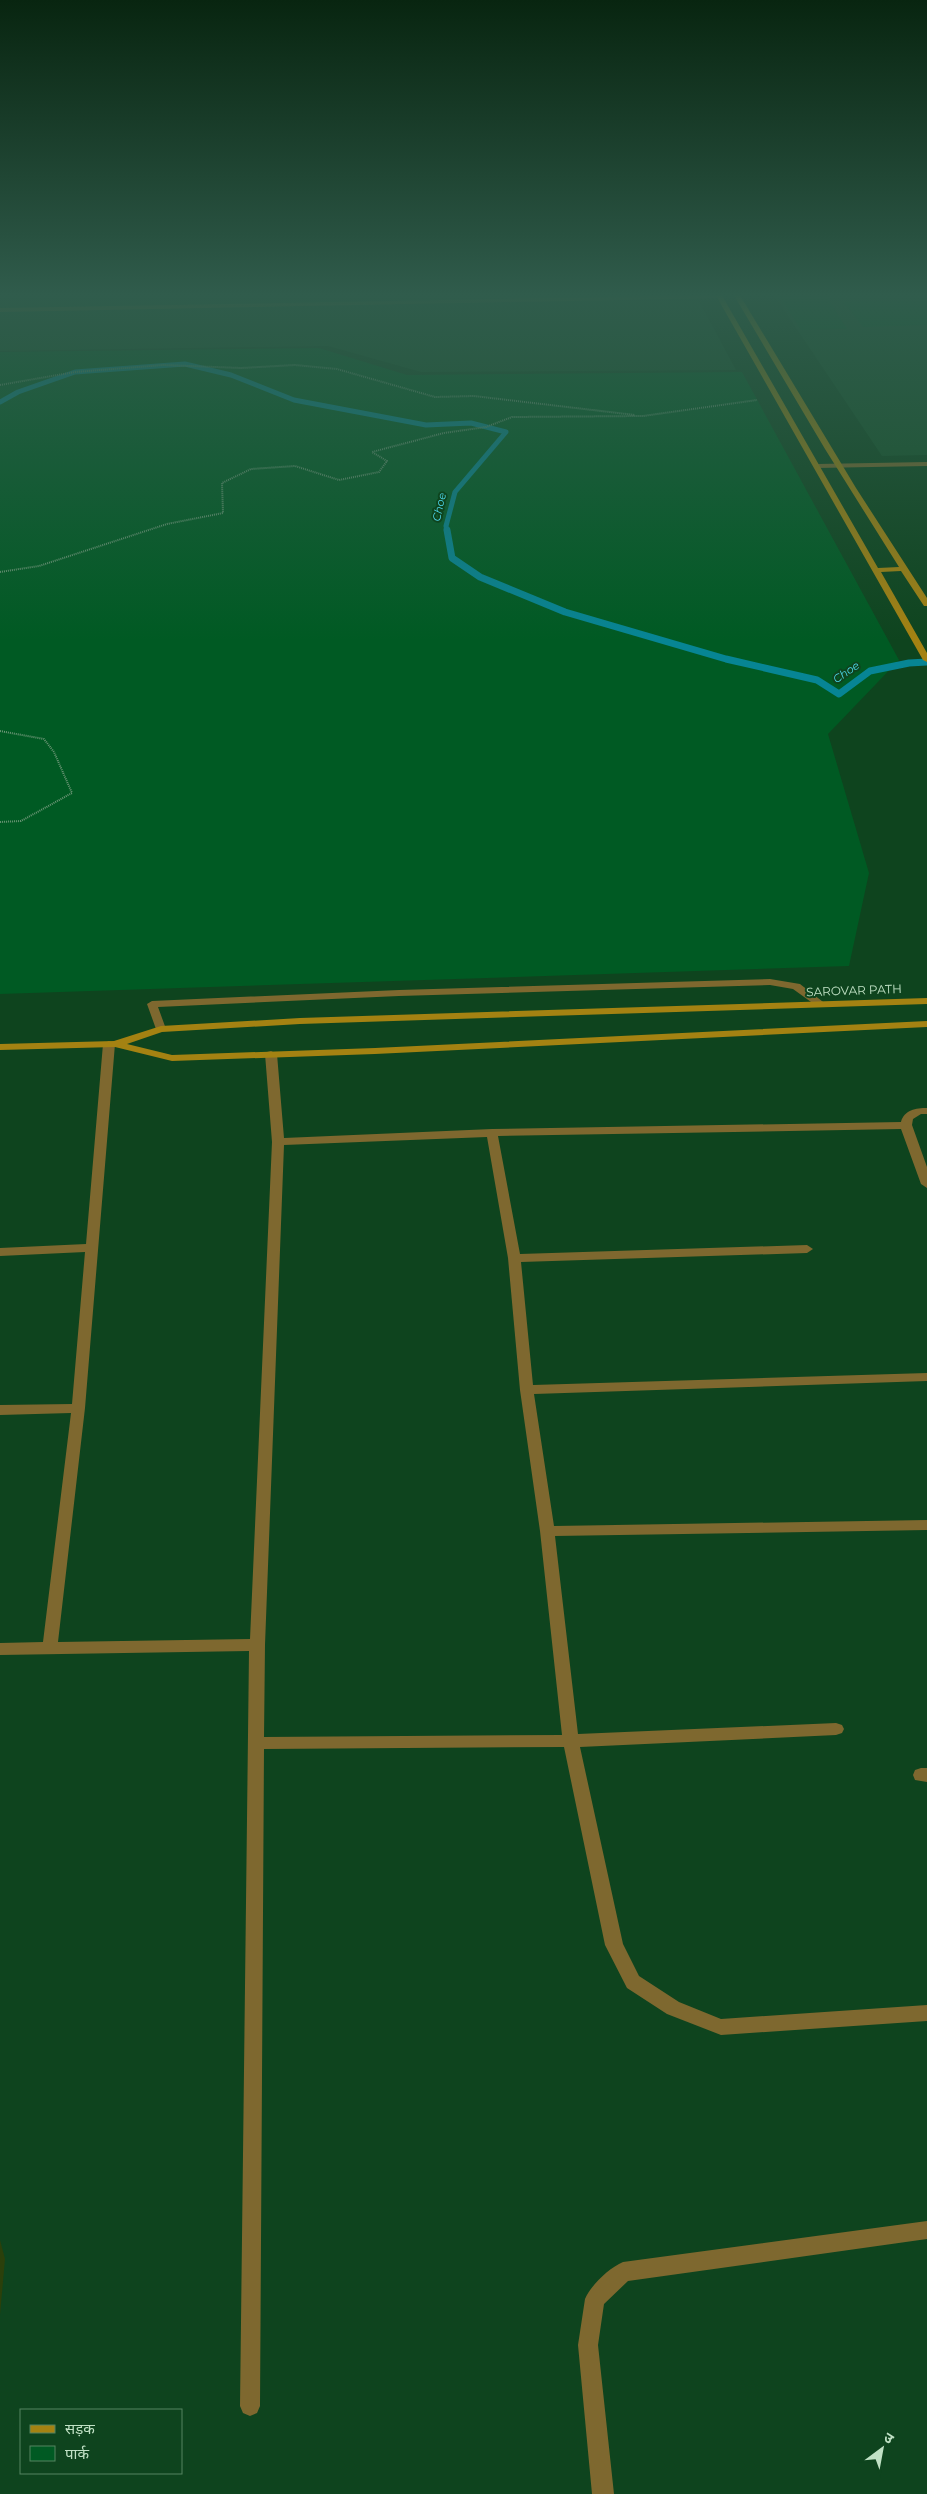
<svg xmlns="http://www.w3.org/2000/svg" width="927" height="2494" font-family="Montserrat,'Noto Sans Devanagari',sans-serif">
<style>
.built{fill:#155128}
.green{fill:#005a23}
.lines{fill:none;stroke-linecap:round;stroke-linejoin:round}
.stream-far1{stroke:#078594;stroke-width:5}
.stream{stroke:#078594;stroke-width:7}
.path{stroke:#6b9676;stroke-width:2;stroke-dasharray:1 1;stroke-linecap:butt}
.service{fill:#7e682f;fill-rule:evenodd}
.minor{fill:#7e682f;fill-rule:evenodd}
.tertiary{fill:#7e682f;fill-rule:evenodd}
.secondary{fill:#a48212;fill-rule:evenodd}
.shaded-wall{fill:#2b400b}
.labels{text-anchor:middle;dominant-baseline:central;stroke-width:4;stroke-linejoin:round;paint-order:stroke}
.far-water-label{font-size:11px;font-style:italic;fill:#4ed8ed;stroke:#0e441e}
.street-label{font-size:12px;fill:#c0e1c5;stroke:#0e441e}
</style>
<rect width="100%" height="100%" fill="#0e441e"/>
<!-- built -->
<g class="built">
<polygon points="0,292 694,292 736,370 421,372 328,346 0,351"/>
<polygon points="772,292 927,292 927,455 882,456"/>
</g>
<!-- green -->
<g class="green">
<polygon points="777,292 824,292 847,329 801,330"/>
<polygon points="927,300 927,325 863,327 844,302"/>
<polygon points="319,348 407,375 742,372 899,660 828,734 869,873 849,966 0,994 0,352"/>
</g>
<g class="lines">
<!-- stream-far1 -->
<polyline class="stream-far1" points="0,402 18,392 75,372 185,364 231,375 294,400 426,425 471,423 506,432 455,492 446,526 447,531"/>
<!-- stream -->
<polyline class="stream" points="447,530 452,558 480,577 565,612 726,659 817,680 839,694 870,671 909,663 927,662"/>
<!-- path -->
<g class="path">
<polyline points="0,385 75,372 163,365 241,368 295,365 337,369 435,397 474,396 635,415"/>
<polyline points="0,572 39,566 167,524 223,513 222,483 251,469 295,466 339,480 379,472 387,461 372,452 444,433 486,427 512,417 643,416 757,400"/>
<polyline points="0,731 44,739 54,752 72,793 21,821 0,822"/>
</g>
<!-- service -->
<polygon class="service" points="770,979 800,984 827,1005 826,1007 818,1007 793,989 770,985 399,996 158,1007 166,1029 161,1032 156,1029 147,1004 152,1001 399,990"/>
<!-- minor -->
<g class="minor">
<polygon points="927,462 927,466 817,468 814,466 817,464"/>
<path d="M109 1041 115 1044 85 1408 58 1642 250 1639 272 1142 265 1054 267 1052 271 1051 277 1054 284 1138 492 1129 901 1122C904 1110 916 1108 927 1108V1114H921L913 1119 912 1125 927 1167V1188L921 1184 901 1129 498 1136 520 1254 807 1245 813 1249 807 1253 521 1262 533 1385 927 1373V1381L534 1394 554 1526 927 1520V1530L555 1536 578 1734 836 1723 842 1725 844 1729 842 1733 836 1735 580 1747 623 1944 639 1976 679 2002 721 2019 927 2005V2021L721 2035 667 2014 627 1988 605 1945 564 1747 264 1749 260 2406 257 2413 250 2416 243 2413 240 2406 249 1651 0 1655V1643L43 1642 71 1413 0 1415V1405L72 1404 85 1252 0 1256V1248L86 1244 103 1044ZM487 1137 508 1258 520 1390 540 1531 562 1735 264 1737 265 1645 284 1145Z"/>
<polygon points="921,1768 927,1768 927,1782 915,1780 913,1775 915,1770"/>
<path d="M927 2221V2239L628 2281 604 2304 598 2345 614 2494H592L578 2345 585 2299C591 2285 609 2268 623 2262Z"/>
</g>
<!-- tertiary -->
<polygon class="tertiary" points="720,295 722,298 0,312 0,308"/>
<!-- secondary -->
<g class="secondary">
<polygon points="714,292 720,292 878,568 899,567 825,449 732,292 738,292 856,488 927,598 927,606 924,606 901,571 881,572 927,653 927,662 923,660"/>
<polygon points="927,998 927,1004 300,1024 162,1032 127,1044 172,1055 375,1048 927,1021 927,1027 375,1054 172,1061 115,1047 0,1050 0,1044 114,1041 161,1026 300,1018"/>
</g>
</g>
<!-- shaded-wall -->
<polygon class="shaded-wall" points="0,2240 5,2259 0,2315"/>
<!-- sky -->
<linearGradient id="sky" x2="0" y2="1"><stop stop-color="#082510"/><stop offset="0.46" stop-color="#305c4c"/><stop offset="1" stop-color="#305c4c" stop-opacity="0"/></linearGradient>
<rect width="927" height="641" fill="url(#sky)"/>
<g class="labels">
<!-- far-water labels -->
<g class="far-water-label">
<text transform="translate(439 507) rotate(-77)">Choe</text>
<text transform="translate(846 672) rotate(-34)">Choe</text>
</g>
<!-- street labels -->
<g class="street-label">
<text transform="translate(854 990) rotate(-2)">SAROVAR PATH</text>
</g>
</g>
<!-- legend -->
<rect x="20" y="2409" width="162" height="65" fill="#0e441e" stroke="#558361"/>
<rect x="30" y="2425" width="25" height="8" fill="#a48212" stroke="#558361"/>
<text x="65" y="2434" font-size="15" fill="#c0e1c5">सड़क</text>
<rect x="30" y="2446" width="25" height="15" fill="#005a23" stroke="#558361"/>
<text x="65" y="2459" font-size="15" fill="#c0e1c5">पार्क</text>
<!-- north arrow -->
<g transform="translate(882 2449) rotate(32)" stroke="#0e441e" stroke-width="4" paint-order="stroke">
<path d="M0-4L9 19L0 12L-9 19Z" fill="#c0e1c5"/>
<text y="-8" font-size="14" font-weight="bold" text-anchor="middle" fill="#c0e1c5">उ</text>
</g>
</svg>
